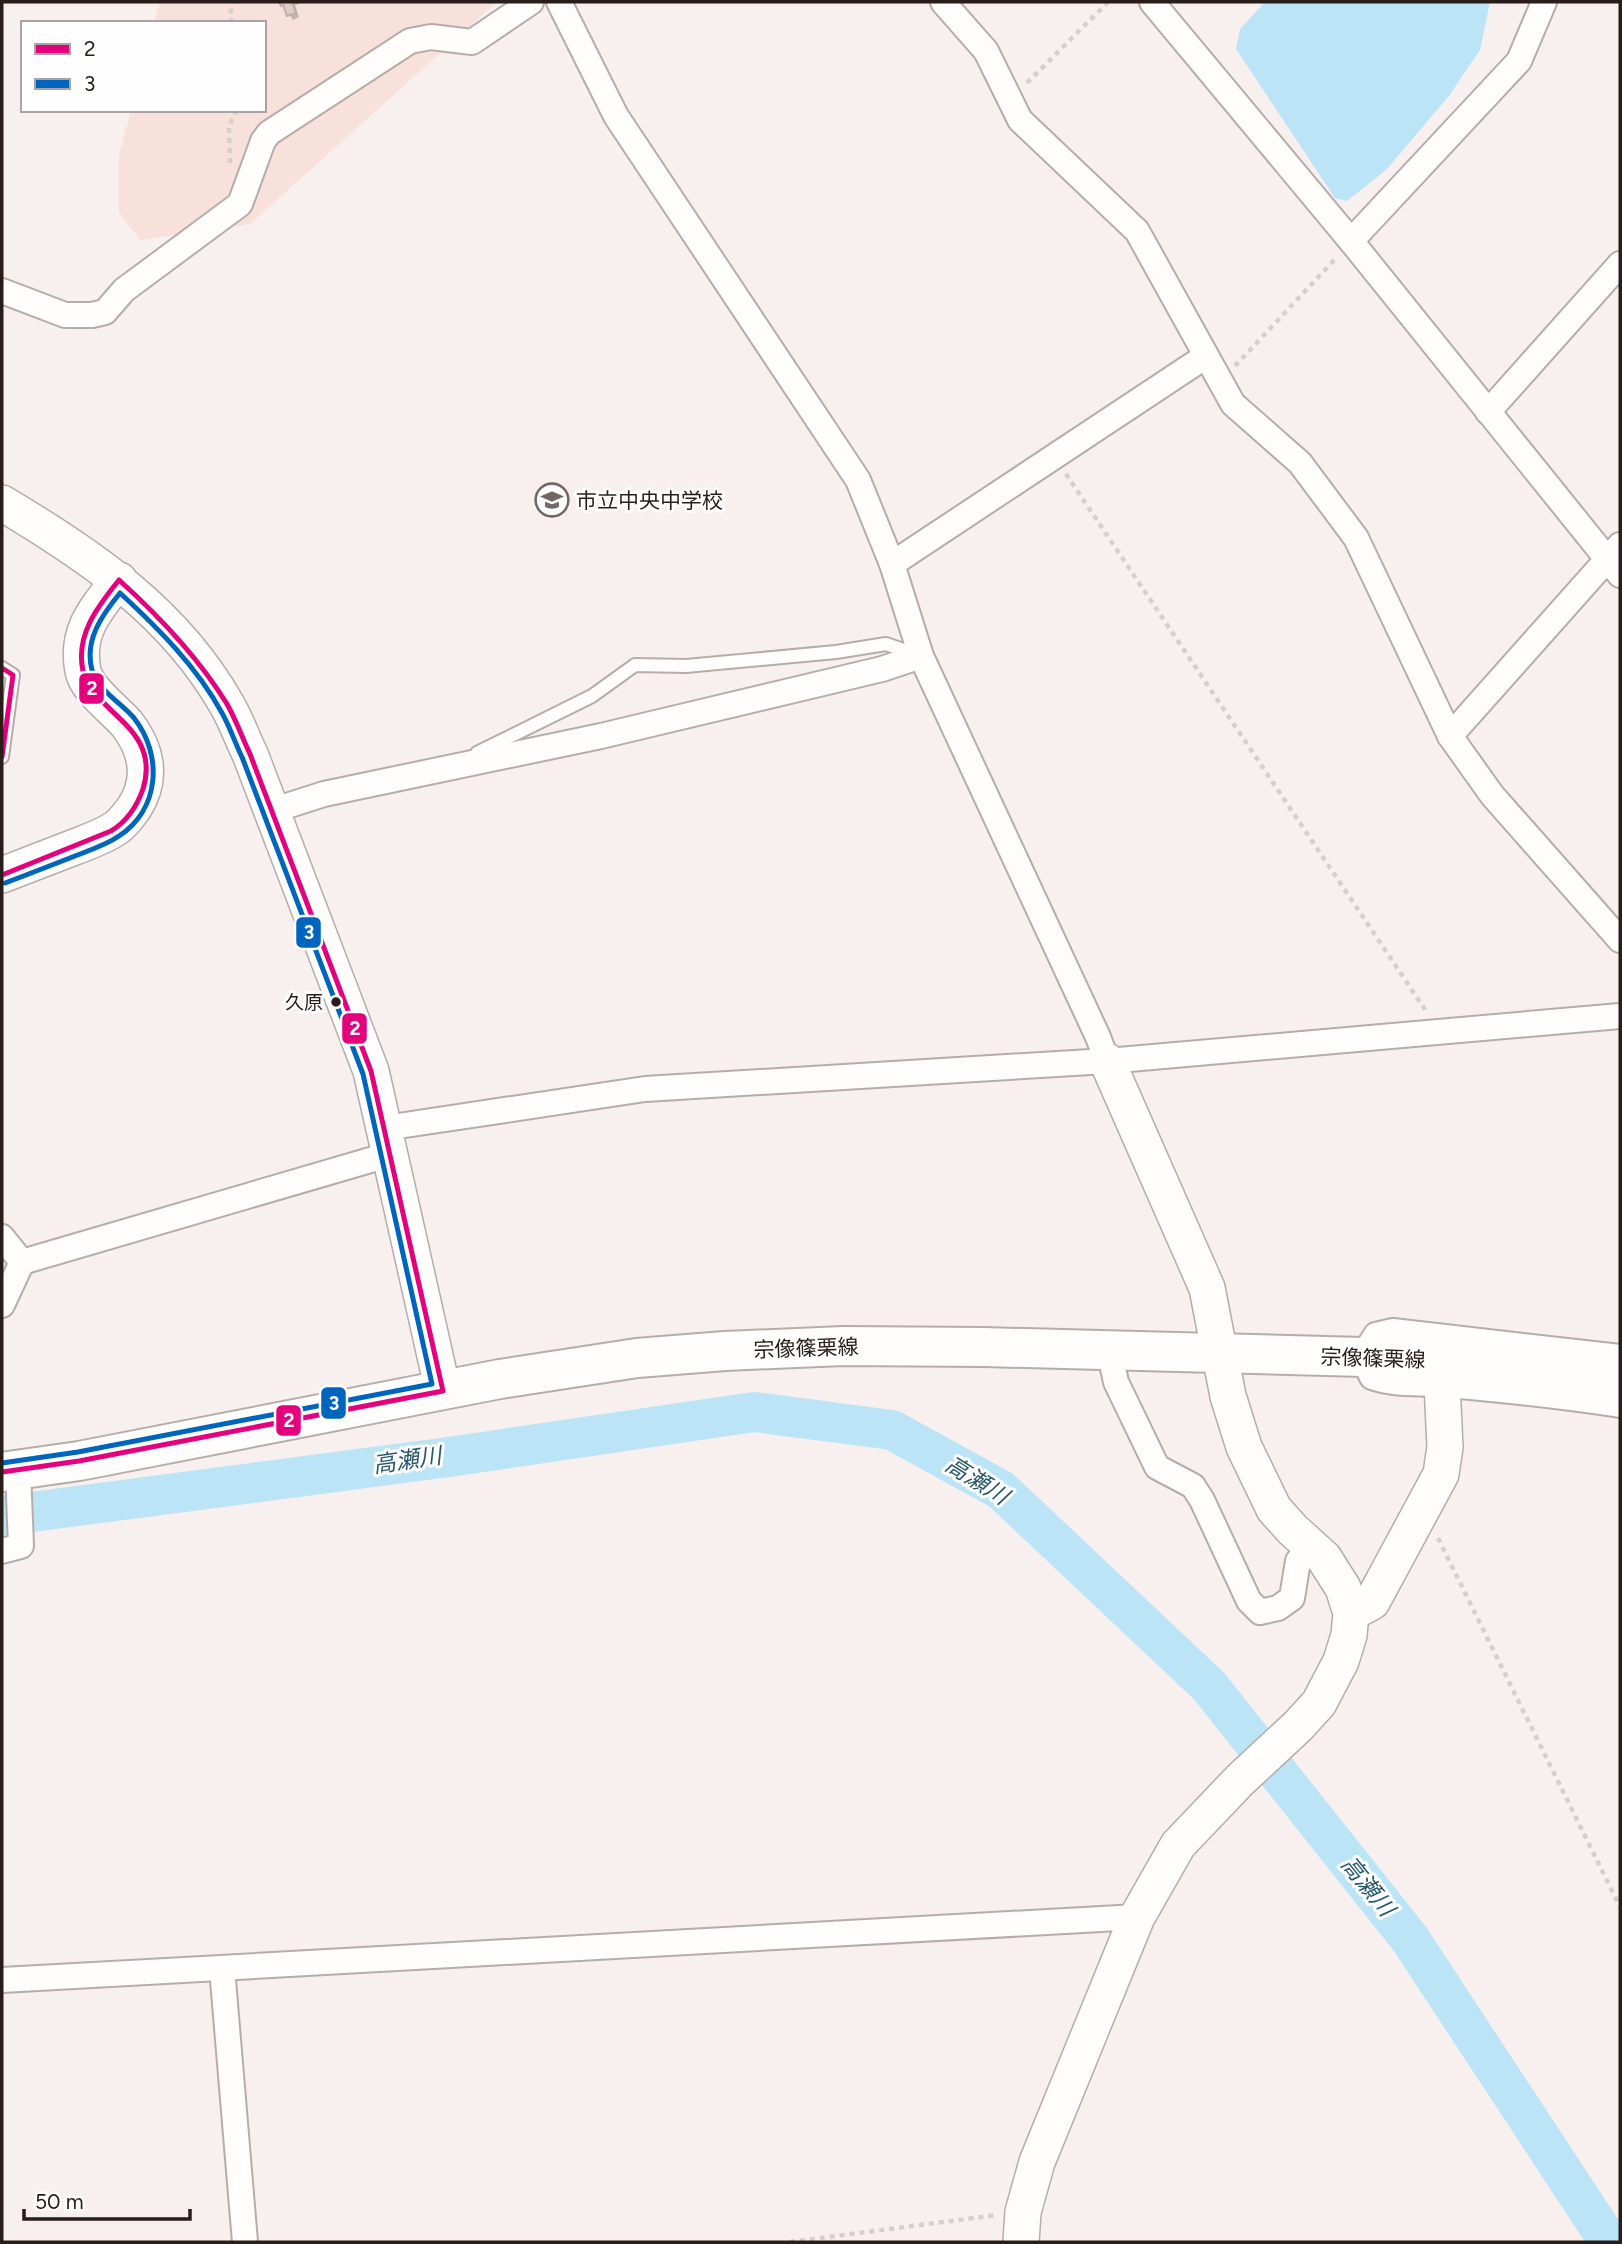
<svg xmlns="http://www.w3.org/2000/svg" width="1622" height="2244" font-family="Figtree,'Noto Sans JP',sans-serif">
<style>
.green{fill:#f8e1da}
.water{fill:#bce4f7}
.shadow{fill:#0003}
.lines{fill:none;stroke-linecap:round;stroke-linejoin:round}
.river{stroke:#bce4f7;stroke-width:40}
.building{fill:#e1ccc5;stroke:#b9b0ae;stroke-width:2}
.lane-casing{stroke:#b6adaa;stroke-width:16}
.street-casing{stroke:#b6adaa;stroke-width:28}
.secondary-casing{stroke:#b6adaa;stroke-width:38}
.primary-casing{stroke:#b6adaa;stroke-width:42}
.path{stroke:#d3d0ce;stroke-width:4.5;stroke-dasharray:5 5;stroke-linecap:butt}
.lane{stroke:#fefdfc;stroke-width:12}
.street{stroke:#fefdfc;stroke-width:24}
.secondary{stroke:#fefdfc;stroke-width:35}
.primary{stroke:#fefdfc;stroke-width:38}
.bus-1-casing{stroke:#fefefe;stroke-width:10}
.bus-2-casing{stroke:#fefefe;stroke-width:10}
.bus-1{stroke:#e5007d;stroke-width:5}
.bus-2{stroke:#0065bd;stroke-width:5}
.bus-dot{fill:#291d1a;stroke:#fefefe;stroke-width:2.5}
.labels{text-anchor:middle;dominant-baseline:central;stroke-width:6;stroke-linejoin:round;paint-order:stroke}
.bus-label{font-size:19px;fill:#291d1a;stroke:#fefefe;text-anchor:end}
.poi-label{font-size:21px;fill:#291d1a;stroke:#fefefe;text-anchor:start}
.street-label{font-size:21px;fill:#291d1a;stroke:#fefefe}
.water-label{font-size:23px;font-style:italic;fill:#28586c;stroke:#fefefe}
.line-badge{stroke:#fefefe;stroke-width:2.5}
.badge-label{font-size:19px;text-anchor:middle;font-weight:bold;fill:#fff}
</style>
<rect width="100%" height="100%" fill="#f7f0ee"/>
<!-- green -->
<polygon class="green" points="160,2 497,2 250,224 140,240 119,213 119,155 131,110 264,110 264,23 154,23"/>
<!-- water -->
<polygon class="water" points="1265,2 1490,2 1480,50 1448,97 1386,170 1347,201 1335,198 1236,49 1240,29"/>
<!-- shadow -->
<polygon class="shadow" points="281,2 298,2 299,4 295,5 299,17 293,20"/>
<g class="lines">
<!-- river -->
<polyline class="river" points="2,1516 449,1457 754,1412 892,1430 1001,1490 1209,1686 1410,1939 1609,2242"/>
</g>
<!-- building -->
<polygon class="building" points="279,2 292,2 296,13 287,16 283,5 281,6"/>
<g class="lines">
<defs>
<g id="lane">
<polyline points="2,668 13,675 2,757"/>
<polyline points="477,753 592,696 635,665 686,666 836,652 886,644 915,654"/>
</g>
<g id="street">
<polyline points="559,2 616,116 858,480 892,564 921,656 1098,1037 1107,1061"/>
<polyline points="943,2 986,51 1020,120 1137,231 1233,404 1300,463 1356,538 1450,736 1492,795 1620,940"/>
<polyline points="1152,2 1351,241 1620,575"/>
<polyline points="1351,241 1519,61 1544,2"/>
<polyline points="2,291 65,315 92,315 105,312 124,290 240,204 263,141 269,133 410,41 431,37 472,42 531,2"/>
<polyline points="1488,412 1620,264"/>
<polyline points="892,564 1206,356"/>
<polyline points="1450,736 1620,545"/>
<polyline points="271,811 324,794 601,736 882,669 921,656"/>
<polyline points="385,1128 645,1089 1107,1061 1620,1016"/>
<polyline points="2,1237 22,1262"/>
<polyline points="2,1305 22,1262 391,1154"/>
<polyline points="1109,1350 1116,1382 1157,1467 1193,1486 1202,1500 1249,1601 1260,1612 1278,1608 1292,1598 1298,1561 1310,1546"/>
<path d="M1620 1357 1393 1331 1376 1335 1362 1357 1372 1377C1397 1386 1421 1382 1447 1385 1505 1390 1563 1396 1620 1405"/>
<polyline points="2,1551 21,1546 18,1471"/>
<polyline points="222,1968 245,2242"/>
<polyline points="2,1980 1137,1917"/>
</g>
<g id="secondary">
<path d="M2 503C91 556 175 613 227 705 236 720 242 738 250 754L371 1071 443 1391"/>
<path d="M2 875C25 866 49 857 72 848 87 842 103 837 116 828 123 823 129 815 134 808 153 779 147 750 127 724 114 709 87 690 83 671 75 631 96 609 119 580"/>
<polyline points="1351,1613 1372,1602 1441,1474 1445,1447 1442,1384"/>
<polyline points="1021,2242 1023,2212 1037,2162 1137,1917 1178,1845 1240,1780 1298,1726 1319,1703 1341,1661 1349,1635 1351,1613 1343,1588 1324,1558 1293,1530 1274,1509 1244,1447 1228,1396 1207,1288 1107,1061"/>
</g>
<polyline id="primary" points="2,1472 79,1461 500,1379 637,1358 725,1351 843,1346 984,1347 1400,1358 1489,1364 1620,1382"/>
</defs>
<!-- lane casing -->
<use href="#lane" class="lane-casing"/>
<!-- street casing -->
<use href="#street" class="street-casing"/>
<!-- secondary casing -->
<use href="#secondary" class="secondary-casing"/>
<!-- primary casing -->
<use href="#primary" class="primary-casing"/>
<!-- path -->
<g class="path">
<polyline points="232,23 230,15 233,2"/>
<polyline points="1027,83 1108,2"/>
<polyline points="230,163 229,126 237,110"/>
<polyline points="1235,366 1337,257"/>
<polyline points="1066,474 1426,1011"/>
<polyline points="1438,1538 1620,1907"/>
<polyline points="790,2242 997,2215"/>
</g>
<!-- lane -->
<use href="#lane" class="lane"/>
<!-- street -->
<use href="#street" class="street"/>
<!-- secondary -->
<use href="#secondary" class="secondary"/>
<!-- primary -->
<use href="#primary" class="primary"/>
<defs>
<g id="bus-1">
<polyline points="2,668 13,675 2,757"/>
<path d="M2 875 111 831C126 822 137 806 143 789 162 727 93 713 83 671 75 635 98 606 119 580 160 617 198 657 227 704 236 720 242 737 250 754L371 1071 443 1391 79 1461 2 1472"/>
</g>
<path id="bus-2" d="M2 1463 78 1452 432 1384 363 1074 242 757C235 743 230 727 222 713 197 667 158 628 120 593 102 615 84 640 92 670 98 690 121 703 134 718 163 755 160 809 119 836 106 845 90 850 75 856 52 865 29 874 5 883"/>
</defs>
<!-- bus-1 casing -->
<use href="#bus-1" class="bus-1-casing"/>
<!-- bus-2 casing -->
<use href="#bus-2" class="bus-2-casing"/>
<!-- bus-1 -->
<use href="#bus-1" class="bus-1"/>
<!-- bus-2 -->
<use href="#bus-2" class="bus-2"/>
</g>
<!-- icons -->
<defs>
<symbol id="school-ring" viewBox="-11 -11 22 22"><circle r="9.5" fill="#fefefe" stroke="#716764" stroke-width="1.5"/><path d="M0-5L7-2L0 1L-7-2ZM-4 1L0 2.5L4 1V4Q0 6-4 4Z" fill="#716764"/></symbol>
</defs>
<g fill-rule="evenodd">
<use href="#school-ring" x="533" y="481" width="38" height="38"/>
</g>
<!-- markers -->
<circle class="bus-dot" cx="336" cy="1002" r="6"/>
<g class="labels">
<!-- bus labels -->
<g class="bus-label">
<text x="323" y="1002">久原</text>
</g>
<!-- poi labels -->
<g class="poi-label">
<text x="576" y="500">市立中央中学校</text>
</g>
<!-- street labels -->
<g class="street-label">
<text transform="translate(806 1348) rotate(-2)">宗像篠栗線</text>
<text transform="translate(1373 1358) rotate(2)">宗像篠栗線</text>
</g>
<!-- water labels -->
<g class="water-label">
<text transform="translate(407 1460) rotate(-8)">高瀬川</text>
<text transform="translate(977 1480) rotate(32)">高瀬川</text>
<text transform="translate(1368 1886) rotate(51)">高瀬川</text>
</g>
</g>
<g class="line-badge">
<rect x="78" y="672" width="27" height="33" rx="7" fill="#e5007d"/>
<rect x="295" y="916" width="27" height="33" rx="7" fill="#0065bd"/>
<rect x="341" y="1012" width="27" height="33" rx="7" fill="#e5007d"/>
<rect x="320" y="1386" width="27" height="34" rx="7" fill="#0065bd"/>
<rect x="275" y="1404" width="27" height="33" rx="7" fill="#e5007d"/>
</g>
<g class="badge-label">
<text x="92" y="695">2</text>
<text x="309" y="939">3</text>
<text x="355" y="1035">2</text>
<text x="334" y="1410">3</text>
<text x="289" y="1427">2</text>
</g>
<!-- border -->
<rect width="1622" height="2244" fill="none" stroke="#291d1a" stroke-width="7"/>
<!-- legend -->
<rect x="21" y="21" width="245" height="91" fill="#fefefe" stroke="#a9a4a3" stroke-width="2"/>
<rect x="35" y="44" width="35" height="10" fill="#e5007d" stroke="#a9a4a3" stroke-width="2"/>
<text x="84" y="56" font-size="21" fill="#291d1a">2</text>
<rect x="35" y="79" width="35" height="10" fill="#0065bd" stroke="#a9a4a3" stroke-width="2"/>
<text x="84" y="91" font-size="21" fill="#291d1a">3</text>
<!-- scale -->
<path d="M24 2209v10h166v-10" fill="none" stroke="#291d1a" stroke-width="3.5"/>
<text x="35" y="2209" font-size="21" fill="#291d1a" stroke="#fefefe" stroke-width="5" paint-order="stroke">50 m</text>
</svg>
